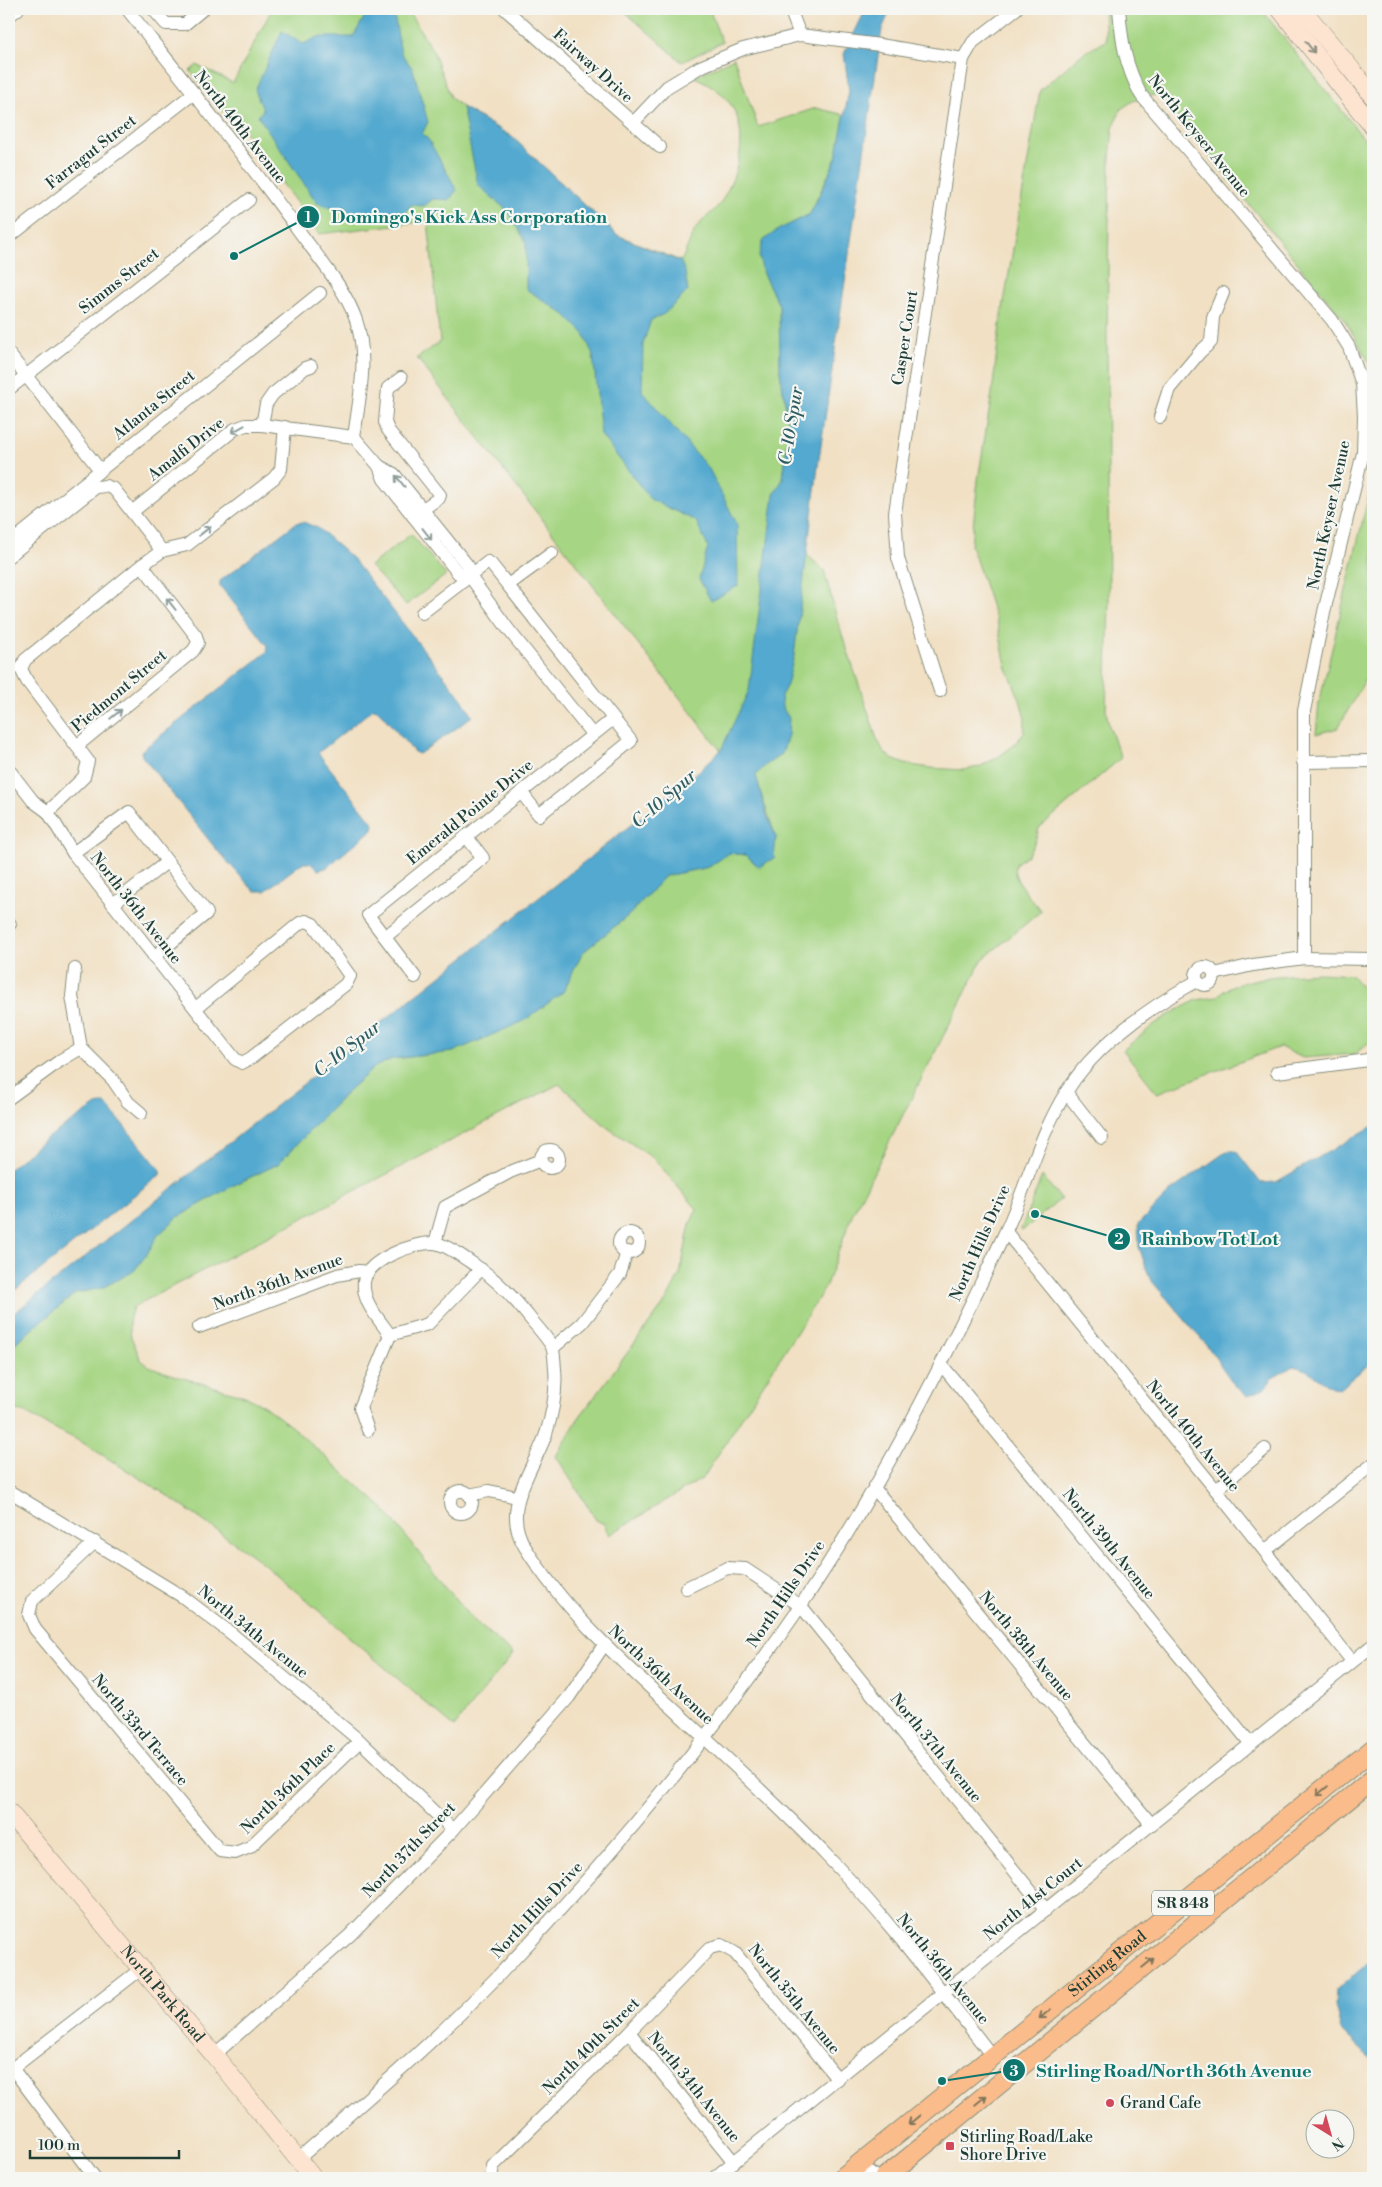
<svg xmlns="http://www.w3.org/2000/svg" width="1382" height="2187" font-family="'Libre Bodoni',serif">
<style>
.green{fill:#a6d583;stroke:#62895c}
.water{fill:#52a9cf;stroke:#387382}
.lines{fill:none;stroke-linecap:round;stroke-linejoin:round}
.street-casing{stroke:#888e7c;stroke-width:14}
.secondary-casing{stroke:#888e7c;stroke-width:19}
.primary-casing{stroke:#888e7c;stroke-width:21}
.street{stroke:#fff;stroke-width:12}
.secondary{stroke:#fde4d1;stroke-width:18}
.primary{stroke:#fabc8b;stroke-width:19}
.oneway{stroke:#8e9082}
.oneway2{stroke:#8f9e9a}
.oneway3{stroke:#82765b}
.poi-dot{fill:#d1495b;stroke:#f6f6f2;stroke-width:2}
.labels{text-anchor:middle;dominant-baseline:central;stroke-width:4.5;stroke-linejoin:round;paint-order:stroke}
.shield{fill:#f6f6f2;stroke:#60746d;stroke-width:1}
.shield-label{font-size:15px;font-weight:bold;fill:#1f3d34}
.street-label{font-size:16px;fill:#1f3d34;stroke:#f6f6f2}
.poi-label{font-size:16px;fill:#1f3d34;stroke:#f6f6f2;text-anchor:start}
.water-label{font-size:18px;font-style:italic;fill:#2e5d62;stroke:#f6f6f2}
.leader{fill:none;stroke:#0f766e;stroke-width:2}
.callout-dot{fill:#0f766e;stroke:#f6f6f2;stroke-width:2}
.mark-label{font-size:15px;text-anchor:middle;font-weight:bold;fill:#fff}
.callout-label{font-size:18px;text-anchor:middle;font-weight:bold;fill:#0f766e;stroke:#f6f6f2;stroke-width:4.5;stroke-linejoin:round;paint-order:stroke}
</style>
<rect width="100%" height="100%" fill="#f6f6f2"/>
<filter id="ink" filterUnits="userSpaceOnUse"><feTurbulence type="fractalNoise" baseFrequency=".02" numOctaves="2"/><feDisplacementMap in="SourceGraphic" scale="10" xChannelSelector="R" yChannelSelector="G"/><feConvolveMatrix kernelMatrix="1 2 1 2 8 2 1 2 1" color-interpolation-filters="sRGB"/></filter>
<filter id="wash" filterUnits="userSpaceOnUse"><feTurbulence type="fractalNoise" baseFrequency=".0096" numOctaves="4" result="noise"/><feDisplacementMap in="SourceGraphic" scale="20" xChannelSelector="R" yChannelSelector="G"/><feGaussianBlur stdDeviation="1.12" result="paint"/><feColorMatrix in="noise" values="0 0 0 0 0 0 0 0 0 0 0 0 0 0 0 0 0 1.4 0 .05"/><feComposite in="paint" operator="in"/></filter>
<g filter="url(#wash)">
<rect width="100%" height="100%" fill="#f1e0c3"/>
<!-- green -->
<g class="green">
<path d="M272 9H407L433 51 451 98 462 107 512 137 617 235 681 261C687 251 690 236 697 227 704 218 715 211 721 202 750 154 752 100 694 77L734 58 758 127 816 108 845 115 836 158 810 214 763 274 779 305 780 372 789 425 783 479 807 555 824 570 837 619 877 739 884 752 892 759 905 764 930 768 963 770 979 767 998 757 1013 746 1024 733 1025 719 1020 700 1006 666 998 626 971 545 978 480 992 393 1000 326 1040 90 1082 54 1106 41 1104 9H1261L1373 150V376L1369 362 1346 322 1158 94 1133 101 1121 109 1113 128 1110 159 1107 333 1109 601 1106 711 1109 726 1121 758 1039 828C1037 837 1034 846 1028 854 1025 858 1019 860 1016 864 1008 876 1034 902 1041 911L982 960 852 1215 825 1288 703 1478 609 1535 604 1524 596 1520 556 1456 578 1419 666 1301 680 1274 690 1224 697 1209 653 1158 608 1128 559 1084 133 1307 129 1321 131 1337 141 1360 149 1366 173 1375 245 1396 264 1406 292 1427 384 1509 469 1616 513 1654 454 1727 263 1563 165 1494 83 1443 25 1413 9 1408V1348L76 1293 102 1288 147 1254 157 1235 178 1217 232 1186 278 1164 352 1087 375 1067 392 1059 453 1052 563 992 582 953 630 914 665 876 709 867 729 853 746 855 759 867 776 837 762 797 721 751 417 358 440 342 428 221 319 234 237 121 221 110 190 71 197 65 233 83Z"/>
<polygon points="622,9 709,9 722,42 682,62"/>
<polygon points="1373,477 1373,666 1338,728 1316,734 1319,703"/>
<polygon points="411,534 446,575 406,605 370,566"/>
<path d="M1319 973 1352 975 1373 1002V1039L1355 1054 1303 1058 1280 1047 1157 1093 1123 1050 1156 1023 1179 1009 1197 1000 1216 997C1238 976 1289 975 1319 973Z"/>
<polygon points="1042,1176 1061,1199 1022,1231 1021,1229"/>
</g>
<!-- water -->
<g class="water">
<polygon points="369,9 385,9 394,14 401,53 413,69 428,122 422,134 428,139 457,190 449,200 433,199 424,206 411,205 403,215 394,211 354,220 345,207 338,210 317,203 258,116 263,110 255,90 282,31 303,44 318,37 353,37"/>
<polygon points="866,9 891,9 882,29 819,459 794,656 787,685 781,696 782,707 789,718 788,735 782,754 766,765 756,775 767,815 776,837 774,858 759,867 746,855 729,853 709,867 665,876 630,914 582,953 563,992 524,1021 453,1052 392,1059 375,1067 352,1087 278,1164 232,1186 178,1217 158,1235 147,1254 134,1271 102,1288 76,1293 9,1348 9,1317 699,771 721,750 749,690 774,494 783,479 789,425 780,372 779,305 763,274 759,256 763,241 776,231 810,214 823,188 836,158 849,91 844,54"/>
<polygon points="462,107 512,137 617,235 681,262 685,272 688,291 664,314 651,320 643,344 642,391 709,469 737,524 738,586 711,601 699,579 708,547 696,521 650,499 601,435 593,355 584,334 564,314 526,289 526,243 509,212 478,185"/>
<path d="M303 522 318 528 352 558 462 699 472 716C456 730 437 741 419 754L414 752 378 710 373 709 318 753 374 824 373 829 326 868 318 870 310 863H302L265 891H254L216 849 142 756 141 751 267 652 268 646 220 586V581L296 523Z"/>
<polygon points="105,1103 159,1168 161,1174 9,1295 9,1169 47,1138 97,1105"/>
<path d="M1373 1126V1361L1339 1389C1318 1383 1315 1370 1293 1366L1273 1378 1264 1389 1247 1396 1235 1386 1208 1347 1150 1279 1139 1247 1138 1224 1172 1190 1227 1151H1236L1261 1183 1276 1182Z"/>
<polygon points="1373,1959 1373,2061 1341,2030 1335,2006 1336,1990"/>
</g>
</g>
<g filter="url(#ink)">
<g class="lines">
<defs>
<g id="street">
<path d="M127 9C185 82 244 155 299 231 319 259 345 288 356 320 369 358 359 399 354 437"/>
<polyline points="153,9 166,24 185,24 203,9"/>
<polyline points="505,9 660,147"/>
<polyline points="790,9 800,35"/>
<path d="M1119 9C1122 44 1125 64 1141 95L1332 320 1349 347 1362 384 1364 416 1363 453 1324 612 1304 711V958"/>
<polyline points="9,16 18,9"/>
<polyline points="633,123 667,87 700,67 743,49 800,35 880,45 963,59"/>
<polyline points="9,237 194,93"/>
<polyline points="9,354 100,470"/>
<polyline points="401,378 388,388 385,422 388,430 440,495 439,498 413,516"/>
<polyline points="9,389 249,200"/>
<polyline points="1160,417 1169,389 1200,352 1211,342 1213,317 1223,293"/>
<polyline points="262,425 266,404 273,394 305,368 311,366"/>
<polyline points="354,437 379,466 394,474 468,566 469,575 508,629 592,734"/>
<polyline points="379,466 384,479 458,573 469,575"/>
<polyline points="132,512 235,429 246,425 262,425 354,437"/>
<polyline points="9,544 320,293"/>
<polyline points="9,556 96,487 106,486 114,489 162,551"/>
<polyline points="508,585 552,553"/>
<polyline points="422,613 488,562 491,564 631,741 539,815 521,792"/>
<polyline points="940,691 898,558 895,513 963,59 973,42 1016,9"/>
<polyline points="78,745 193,651 198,643 196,636 142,565"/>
<polyline points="1303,762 1373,761"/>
<polyline points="9,770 33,801 48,812 73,853 235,1059 242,1063 251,1058 346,984 350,976 313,924 306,921 300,923 196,1008"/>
<polyline points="48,812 84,777 88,761 27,681 21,669 25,660 142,565 162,551 187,545 274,478 281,469 285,427"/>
<polyline points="73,853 129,812 207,913 154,957"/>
<polyline points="113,904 167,862"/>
<polyline points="9,923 10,924"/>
<polyline points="385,937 483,858 466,836"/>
<circle cx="1205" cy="976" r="9"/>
<polyline points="75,969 72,996 81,1048 113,1080 128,1102 141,1113"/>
<polyline points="1214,974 1253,965 1304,958 1373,959"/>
<polyline points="415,977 368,915 613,719"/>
<polyline points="1277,1072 1368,1060 1373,1056"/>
<polyline points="1066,1092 1102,1138"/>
<polyline points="9,1098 61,1060 81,1048"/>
<circle cx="550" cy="1159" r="9"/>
<polyline points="1006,1232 1216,1490 1352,1661"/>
<circle cx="629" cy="1243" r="10"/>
<polyline points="435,1243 445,1207 510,1172 541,1160"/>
<polyline points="199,1327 337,1275 359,1271 368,1272"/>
<path d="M390 1335C379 1319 362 1302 364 1282 366 1260 415 1242 434 1243 446 1244 466 1259 476 1266 496 1279 514 1298 529 1317 536 1326 545 1335 551 1345 555 1352 554 1361 555 1369 557 1391 553 1412 546 1434 533 1471 500 1508 525 1547 566 1613 625 1664 681 1716 730 1761 780 1807 826 1855 887 1917 939 1988 992 2056"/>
<polyline points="390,1335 428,1324 481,1269"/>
<polyline points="553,1348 582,1323 620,1274 627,1252"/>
<polyline points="941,1364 1251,1744"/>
<polyline points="368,1430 360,1408 390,1335"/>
<polyline points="874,1488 1152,1825"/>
<polyline points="1216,1490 1265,1449"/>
<polyline points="9,1491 183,1597 232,1634 360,1741 453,1830"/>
<circle cx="461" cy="1502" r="11"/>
<polyline points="469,1495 489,1491 517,1497"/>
<polyline points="95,1542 32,1601 29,1615 35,1629 220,1851 235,1853 250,1847 360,1741"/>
<polyline points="1265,1551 1373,1464"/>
<polyline points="686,1588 727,1568 745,1569 801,1606 1046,1910"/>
<polyline points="629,2032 734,2162"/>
<polyline points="214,2055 350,1935 453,1830 569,1697 604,1645"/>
<polyline points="12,2068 95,2178"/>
<polyline points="9,2071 141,1969"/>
<path d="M298 2159C366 2100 435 2041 498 1976 609 1861 709 1739 799 1608 879 1491 943 1364 1003 1237 1028 1186 1040 1127 1075 1079 1106 1037 1152 1006 1197 981"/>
<polyline points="858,2165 879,2178"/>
<polyline points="491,2178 493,2166 629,2032 710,1948 721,1945 735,1953 838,2079"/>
<polyline points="714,2178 1373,1645"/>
</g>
<g id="secondary">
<polyline points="1280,9 1373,127"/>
<polyline points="1302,9 1373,96"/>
<path id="s1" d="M9 1812 214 2055 313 2178"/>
</g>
<g id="primary">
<path id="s2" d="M842 2178 1373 1749"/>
<polyline points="884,2178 1373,1779"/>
</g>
</defs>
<!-- street casing -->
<use href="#street" class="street-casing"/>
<!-- secondary casing -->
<use href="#secondary" class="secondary-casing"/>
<!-- primary casing -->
<use href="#primary" class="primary-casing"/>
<!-- street -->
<use href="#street" class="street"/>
<!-- secondary -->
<use href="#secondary" class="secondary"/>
<!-- primary -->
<use href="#primary" class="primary"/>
</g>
<!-- one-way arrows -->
<defs><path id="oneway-shaft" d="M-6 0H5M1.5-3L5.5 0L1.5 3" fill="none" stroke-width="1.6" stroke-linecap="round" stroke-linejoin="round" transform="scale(1.25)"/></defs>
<use class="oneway" href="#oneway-shaft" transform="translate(1310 47) rotate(52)"/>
<g class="oneway2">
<use href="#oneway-shaft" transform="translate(238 429) rotate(151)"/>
<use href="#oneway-shaft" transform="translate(400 481) rotate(-129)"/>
<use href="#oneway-shaft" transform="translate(205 531) rotate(-38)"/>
<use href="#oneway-shaft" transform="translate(427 534) rotate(52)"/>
<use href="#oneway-shaft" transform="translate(171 604) rotate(-128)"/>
<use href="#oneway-shaft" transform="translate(116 714) rotate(-39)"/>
</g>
<g class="oneway3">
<use href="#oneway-shaft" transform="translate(1322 1791) rotate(141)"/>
<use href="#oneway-shaft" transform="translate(1148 1963) rotate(-39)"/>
<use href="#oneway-shaft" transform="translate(1045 2014) rotate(141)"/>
<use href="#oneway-shaft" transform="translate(981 2100) rotate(-39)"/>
<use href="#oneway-shaft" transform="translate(914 2120) rotate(141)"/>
</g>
</g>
<!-- markers -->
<g class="poi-dot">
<circle cx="1110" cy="2103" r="5"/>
<rect x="945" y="2141" width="10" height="10" rx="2.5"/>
</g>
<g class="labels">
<!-- shield labels -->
<rect class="shield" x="1152" y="1890.5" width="62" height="25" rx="4"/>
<g class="shield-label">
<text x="1183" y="1903">SR 848</text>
</g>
<!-- street labels -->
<g class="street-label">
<text transform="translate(593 66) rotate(42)">Fairway Drive</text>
<text transform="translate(240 127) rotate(52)">North 40th Avenue</text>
<text transform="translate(1199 136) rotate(51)">North Keyser Avenue</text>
<text transform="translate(91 152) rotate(-38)">Farragut Street</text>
<text transform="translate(119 281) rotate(-38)">Simms Street</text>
<text transform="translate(905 338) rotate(-81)">Casper Court</text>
<text transform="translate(154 405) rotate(-39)">Atlanta Street</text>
<text transform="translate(186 449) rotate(-38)">Amalfi Drive</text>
<text transform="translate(1329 515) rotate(-78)">North Keyser Avenue</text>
<text transform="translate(119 691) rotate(-40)">Piedmont Street</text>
<text transform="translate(470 812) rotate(-39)">Emerald Pointe Drive</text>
<text transform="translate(136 908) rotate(52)">North 36th Avenue</text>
<text transform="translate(980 1243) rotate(-66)">North Hills Drive</text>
<text transform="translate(278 1282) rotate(-20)">North 36th Avenue</text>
<text transform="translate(1193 1436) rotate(51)">North 40th Avenue</text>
<text transform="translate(1109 1544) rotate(51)">North 39th Avenue</text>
<text transform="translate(786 1594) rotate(-56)">North Hills Drive</text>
<text transform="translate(253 1632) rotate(39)">North 34th Avenue</text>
<text transform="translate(1026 1646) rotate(50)">North 38th Avenue</text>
<text transform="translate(661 1675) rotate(43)">North 36th Avenue</text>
<text transform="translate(140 1730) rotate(50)">North 33rd Terrace</text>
<text transform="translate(936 1748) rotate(51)">North 37th Avenue</text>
<text transform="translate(288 1788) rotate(-44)">North 36th Place</text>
<text transform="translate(409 1850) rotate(-46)">North 37th Street</text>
<text transform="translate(1033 1899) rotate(-39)">North 41st Court</text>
<text transform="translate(537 1910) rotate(-47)">North Hills Drive</text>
<text stroke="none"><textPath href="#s2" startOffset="341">Stirling Road</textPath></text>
<text transform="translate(943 1969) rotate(51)">North 36th Avenue</text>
<text stroke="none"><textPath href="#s1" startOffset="238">North Park Road</textPath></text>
<text transform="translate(794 1999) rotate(51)">North 35th Avenue</text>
<text transform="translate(591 2046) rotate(-45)">North 40th Street</text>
<text transform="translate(694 2087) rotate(51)">North 34th Avenue</text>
</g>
<!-- poi labels -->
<g class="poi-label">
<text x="1120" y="2103">Grand Cafe</text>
<text x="960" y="2137">Stirling Road/Lake<tspan x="960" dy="18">Shore Drive</tspan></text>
</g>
<!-- water labels -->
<g class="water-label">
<text transform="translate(791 426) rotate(-81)">C-10 Spur</text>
<text transform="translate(664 799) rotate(-41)">C-10 Spur</text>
<text transform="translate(347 1049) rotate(-38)">C-10 Spur</text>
</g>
</g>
<!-- callouts -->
<path class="leader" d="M234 256L308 217M1035 1214L1119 1239M942 2081L1014 2070"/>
<g class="callout-dot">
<circle cx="234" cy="256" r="5"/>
<circle cx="1035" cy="1214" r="5"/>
<circle cx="942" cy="2081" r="5"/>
<circle cx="308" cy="217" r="12"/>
<circle cx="1119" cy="1239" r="12"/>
<circle cx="1014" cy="2070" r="12"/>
</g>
<g class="mark-label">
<text x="308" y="222">1</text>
<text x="1119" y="1244">2</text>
<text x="1014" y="2076">3</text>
</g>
<g class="callout-label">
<text x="469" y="223">Domingo's Kick Ass Corporation</text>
<text x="1210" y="1245">Rainbow Tot Lot</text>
<text x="1174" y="2077">Stirling Road/North 36th Avenue</text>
</g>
<!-- margin -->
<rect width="1382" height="2187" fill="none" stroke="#f6f6f2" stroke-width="30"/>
<!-- north arrow -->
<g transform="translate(1330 2134) rotate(143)"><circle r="24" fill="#f6f6f2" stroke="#a0aca6"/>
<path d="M0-4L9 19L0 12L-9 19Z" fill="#d1495b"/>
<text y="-8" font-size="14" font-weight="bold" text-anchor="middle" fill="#1f3d34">N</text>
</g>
<!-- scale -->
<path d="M30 2150v8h149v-8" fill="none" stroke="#1f3d34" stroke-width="2.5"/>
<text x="38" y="2150" font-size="15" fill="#1f3d34" stroke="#f6f6f2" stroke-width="4" paint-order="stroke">100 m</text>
</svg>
